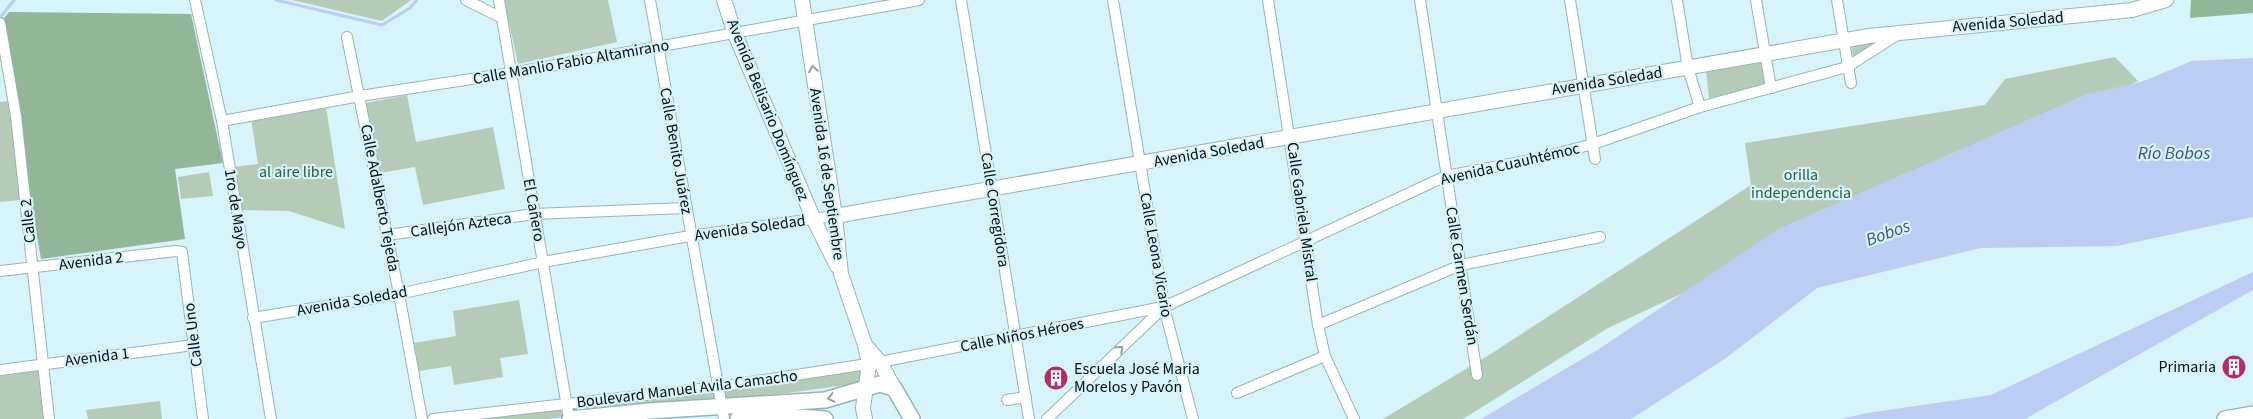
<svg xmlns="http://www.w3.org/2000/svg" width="2253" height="419" font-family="'Source Sans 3',sans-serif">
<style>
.green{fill:#b5cbb8}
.forest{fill:#93b598}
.water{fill:#bdccf2}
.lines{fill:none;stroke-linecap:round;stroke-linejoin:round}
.stream{stroke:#bdccf2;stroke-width:3}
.street-casing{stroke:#97b4b9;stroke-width:12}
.secondary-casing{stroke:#97b4b9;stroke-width:16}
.primary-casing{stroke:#97b4b9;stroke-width:18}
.street{stroke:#fff;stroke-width:10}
.secondary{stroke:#fff;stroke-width:14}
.primary{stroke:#fff;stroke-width:15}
.oneway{stroke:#9b9f9f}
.labels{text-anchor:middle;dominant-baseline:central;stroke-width:4.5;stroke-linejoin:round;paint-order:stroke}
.street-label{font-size:16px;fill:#040e10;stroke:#d6f4f9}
.park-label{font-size:16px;fill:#2c5e37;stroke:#d6f4f9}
.poi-label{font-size:16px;fill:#040e10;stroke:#d6f4f9;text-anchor:end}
.water-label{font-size:18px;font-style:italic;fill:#405284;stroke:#d6f4f9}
</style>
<rect width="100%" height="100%" fill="#d6f4f9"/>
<!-- green -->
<g class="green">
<polygon points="292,0 411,0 382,21"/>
<polygon points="504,0 608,0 617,42 518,64"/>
<polygon points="1872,42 1873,46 1853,57 1852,47"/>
<polygon points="2115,57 2138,81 1608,328 1463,419 1383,419 1489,355 1751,185 1745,143 1985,105 2005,79"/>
<polygon points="1760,59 1766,85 1709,98 1706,70"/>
<polygon points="407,95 416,142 493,127 505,189 423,205 415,167 380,173 366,103"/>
<polygon points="9,101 20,200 0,202 0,102"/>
<polygon points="326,107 345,229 289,211 239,210 233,167 258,164 251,118"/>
<polygon points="209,172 213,196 181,199 178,177"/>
<polygon points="519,300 528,354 500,358 503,377 454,385 451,366 419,371 414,343 456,336 453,311"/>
<polygon points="862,368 861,383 721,402 719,388"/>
<polygon points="39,371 45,419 0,419 0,376"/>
<polygon points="717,388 719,402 571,416 569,406"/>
<polygon points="160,401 162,419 88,419 86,410"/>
<polygon points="566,405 567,417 548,419 434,419"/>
</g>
<!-- forest -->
<g class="forest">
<polygon points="2191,0 2253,0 2253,13 2190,18"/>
<polygon points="9,12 191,14 223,163 175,169 185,239 41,259 0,23"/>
</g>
<!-- water -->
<g class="water">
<polygon points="2253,58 2253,217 2117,246 1981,248 1817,288 1726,358 1631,419 1481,419 1599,349 1780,228 2087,94 2141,82 2192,61"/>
<polygon points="2253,272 2253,290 2025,419 1841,419 1867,413 1991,395"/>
</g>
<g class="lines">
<!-- stream -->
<g class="stream">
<polyline points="276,0 382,25 410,8 417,0"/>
<polyline points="0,18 14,0"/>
</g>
<defs>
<g id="street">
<polyline points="195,0 222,121 271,419"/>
<polyline points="466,0 502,18"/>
<polyline points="499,0 569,419"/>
<polyline points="650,0 724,419"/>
<polyline points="961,0 1029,419"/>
<polyline points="1113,0 1164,307 1193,419"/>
<polyline points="1268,0 1318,325 1325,356 1354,419"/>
<polyline points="1420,0 1477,375"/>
<polyline points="1570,0 1595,159"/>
<polyline points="1677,0 1688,68 1700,107"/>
<polyline points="1756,0 1771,88"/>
<polyline points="1837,0 1851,83"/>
<polyline points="0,23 16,116 49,419"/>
<polyline points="347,37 399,294 422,419"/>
<polyline points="222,121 360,96 511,73 919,0"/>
<polyline points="388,235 534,214 685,208"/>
<polyline points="0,271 176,251 182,252 203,419"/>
<polyline points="253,318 399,294 543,262 690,236 835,216"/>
<polyline points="1318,325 1461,265 1600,237"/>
<polyline points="0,370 194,345"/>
<polyline points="1237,393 1325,356"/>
<polyline points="1007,400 1026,397"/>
<polyline points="433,419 718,387 880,362 1163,307"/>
<polyline points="1047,419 1164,307 1446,176 1536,159 1593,144 1700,107 1847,67 1897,35"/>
</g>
<g id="secondary">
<polyline points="724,0 735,34 814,220 837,266"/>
<polyline points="802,0 835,216 841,274 865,345 869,364 863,408 865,419"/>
<polyline points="835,216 1869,36 2132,10 2166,0"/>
<polyline points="866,346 880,362 894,388"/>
</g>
<g id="primary">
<polyline points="570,419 649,411 825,400 880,384 894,388 912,419"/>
<polyline points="738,419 787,416 825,419"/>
<polyline points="2225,419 2253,414"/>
</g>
</defs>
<!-- street casing -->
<use href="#street" class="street-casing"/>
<!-- secondary casing -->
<use href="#secondary" class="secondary-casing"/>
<!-- primary casing -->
<use href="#primary" class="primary-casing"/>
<!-- street -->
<use href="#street" class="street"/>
<!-- secondary -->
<use href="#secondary" class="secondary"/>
<!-- primary -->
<use href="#primary" class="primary"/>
</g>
<!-- one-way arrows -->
<defs><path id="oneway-chevron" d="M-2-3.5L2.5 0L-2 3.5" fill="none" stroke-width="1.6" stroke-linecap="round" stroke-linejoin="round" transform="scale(1.25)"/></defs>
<g class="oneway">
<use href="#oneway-chevron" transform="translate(813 69) rotate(-99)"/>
<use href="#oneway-chevron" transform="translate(1120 349) rotate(-44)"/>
<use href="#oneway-chevron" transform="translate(831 398) rotate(166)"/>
</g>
<!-- icons -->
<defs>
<symbol id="building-disc" viewBox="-11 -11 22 22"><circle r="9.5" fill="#b42b6b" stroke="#d6f4f9"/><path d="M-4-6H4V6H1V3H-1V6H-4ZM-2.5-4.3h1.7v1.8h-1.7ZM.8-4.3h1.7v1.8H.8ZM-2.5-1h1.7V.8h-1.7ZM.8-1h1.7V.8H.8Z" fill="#fff"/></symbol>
</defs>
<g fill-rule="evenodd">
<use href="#building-disc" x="2220" y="353" width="28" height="28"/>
<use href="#building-disc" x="1042" y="364" width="28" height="28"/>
</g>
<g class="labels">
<!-- street labels -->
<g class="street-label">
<text transform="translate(2008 22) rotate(-5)">Avenida Soledad</text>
<text transform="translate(571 62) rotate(-10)">Calle Manlio Fabio Altamirano</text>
<text transform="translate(1607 81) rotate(-9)">Avenida Soledad</text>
<text transform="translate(768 110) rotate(68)">Avenida Belisario Domínguez</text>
<text transform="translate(676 151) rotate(80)">Calle Benito Juárez</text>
<text transform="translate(1209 152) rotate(-10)">Avenida Soledad</text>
<text transform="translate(1510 164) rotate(-13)">Avenida Cuauhtémoc</text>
<text transform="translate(827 174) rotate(82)">Avenida 16 de Septiembre</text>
<text transform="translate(380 198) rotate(79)">Calle Adalberto Tejeda</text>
<text transform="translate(236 209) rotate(81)">1ro de Mayo</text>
<text transform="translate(534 210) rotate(80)">El Cañero</text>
<text transform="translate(995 210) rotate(81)">Calle Corregidora</text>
<text transform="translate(1302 212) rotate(82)">Calle Gabriela Mistral</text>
<text transform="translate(28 221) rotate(-96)">Calle 2</text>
<text transform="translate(461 225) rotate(-8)">Callejón Azteca</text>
<text transform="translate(750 228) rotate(-8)">Avenida Soledad</text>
<text transform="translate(1156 255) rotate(80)">Calle Leona Vicario</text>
<text transform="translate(91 261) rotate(-7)">Avenida 2</text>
<text transform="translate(1462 276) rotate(81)">Calle Carmen Serdán</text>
<text transform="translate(352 301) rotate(-10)">Avenida Soledad</text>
<text transform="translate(193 335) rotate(-97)">Calle Uno</text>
<text transform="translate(1022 335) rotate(-11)">Calle Niños Héroes</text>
<text transform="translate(97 357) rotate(-7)">Avenida 1</text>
<text transform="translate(687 389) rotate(-7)">Boulevard Manuel Avila Camacho</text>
</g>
<!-- park labels -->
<g class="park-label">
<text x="296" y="172">al aire libre</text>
<text x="1801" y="175">orilla<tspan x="1801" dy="18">independencia</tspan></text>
</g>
<!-- poi labels -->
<g class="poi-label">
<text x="2216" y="367">Primaria</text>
<text x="1074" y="369" text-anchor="start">Escuela José Maria<tspan x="1074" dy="18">Morelos y Pavón</tspan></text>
</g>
<!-- water labels -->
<g class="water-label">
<text x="2174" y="153">Río Bobos</text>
<text transform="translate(1888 233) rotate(-20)">Bobos</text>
</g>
</g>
</svg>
